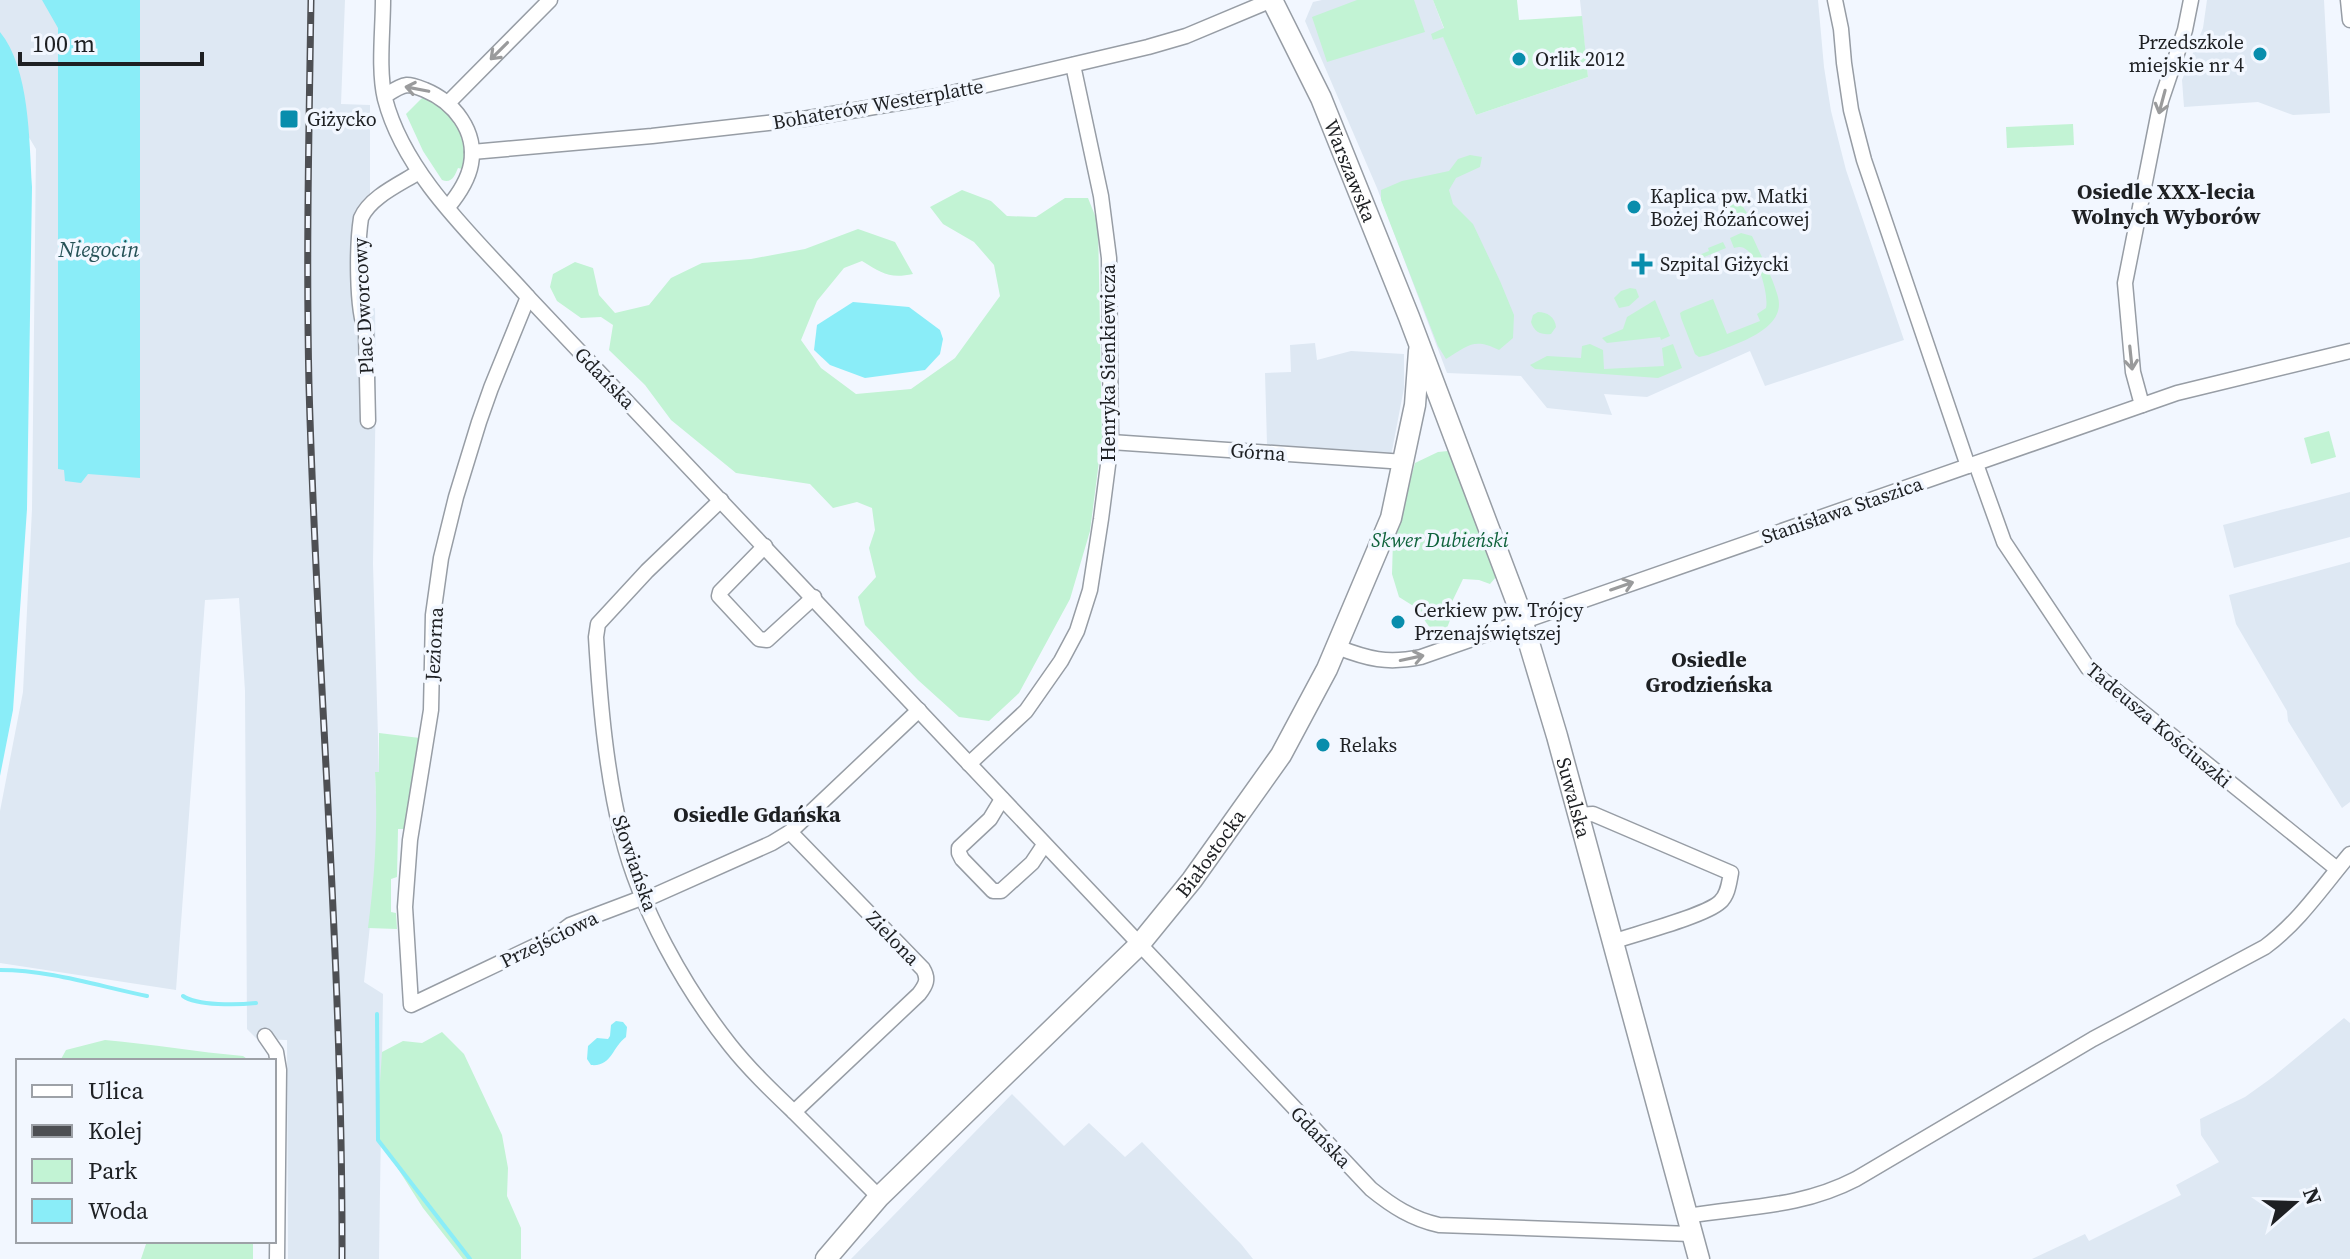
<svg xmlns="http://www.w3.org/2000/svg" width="2350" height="1259" font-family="'Source Serif 4',serif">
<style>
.built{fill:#dee8f3}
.green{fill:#c2f3d4}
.water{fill:#8aedf8}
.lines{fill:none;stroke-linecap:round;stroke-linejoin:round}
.stream{stroke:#8aedf8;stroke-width:4}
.street-casing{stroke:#979da5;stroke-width:17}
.secondary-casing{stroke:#979da5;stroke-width:23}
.street{stroke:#fff;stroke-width:14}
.secondary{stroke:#fff;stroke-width:20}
.rail-casing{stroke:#4d4f53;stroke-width:7}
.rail{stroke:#f2f7ff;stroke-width:4;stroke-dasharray:12;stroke-linecap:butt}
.oneway{stroke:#9a9b9c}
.poi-dot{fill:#088dac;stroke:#f2f7ff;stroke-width:3}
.labels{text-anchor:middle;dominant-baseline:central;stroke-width:7;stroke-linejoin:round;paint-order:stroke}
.poi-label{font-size:20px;fill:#1e2023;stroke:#f2f7ff;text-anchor:start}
.street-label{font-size:20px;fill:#1e2023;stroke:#f2f7ff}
.park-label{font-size:20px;font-style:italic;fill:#0f633c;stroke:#f2f7ff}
.neighbourhood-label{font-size:22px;font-weight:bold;fill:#1e2023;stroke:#f2f7ff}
.water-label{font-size:22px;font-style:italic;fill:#265257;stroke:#f2f7ff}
</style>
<rect width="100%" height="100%" fill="#f2f7ff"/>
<!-- built -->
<g class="built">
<polygon points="0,0 345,0 341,104 370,105 370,217 364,223 365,268 367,268 367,308 375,308 376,383 373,564 379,772 375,773 377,818 375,878 364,982 383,994 379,1259 288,1259 287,1040 257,1039 247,1029 245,691 239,598 205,600 176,990 0,963 0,811 23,692 32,509 36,149 0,89"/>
<polygon points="1322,0 1433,0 1444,29 1433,40 1443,36 1476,115 1588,77 1580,0 1818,0 1824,67 1831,111 1846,170 1904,340 1765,386 1750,351 1647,397 1604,394 1612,415 1547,408 1521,376 1447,373 1377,188 1305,21 1313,2"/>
<polygon points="2207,0 2324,0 2330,113 2293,115 2258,102 2184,107 2182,80 2203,28"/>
<polygon points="1315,343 1317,360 1351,351 1404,354 1404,388 1391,456 1272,448 1267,444 1265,373 1291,372 1290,345"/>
<polygon points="2350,492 2350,537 2234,568 2223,525"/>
<polygon points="2350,562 2350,802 2342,808 2288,721 2287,711 2236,624 2229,595"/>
<polygon points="2344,1018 2350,1023 2350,1259 2032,1259 2085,1234 2089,1241 2181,1195 2176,1185 2219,1162 2201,1135 2200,1119 2245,1097 2273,1077"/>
<polygon points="1012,1094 1064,1146 1089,1123 1125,1157 1142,1142 1241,1244 1253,1259 851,1259"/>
</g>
<!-- green -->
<g class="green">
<polygon points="1357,0 1414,0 1425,32 1327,62 1312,17"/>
<polygon points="1433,0 1517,0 1519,20 1582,16 1588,77 1476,115 1443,37 1433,40 1431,34 1444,28"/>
<path d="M424 96C452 107 471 139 462 169L458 168C455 175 452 184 442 180L423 151 406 114Z"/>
<polygon points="2073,124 2074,145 2007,148 2006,127"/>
<path d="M1470 155 1482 157 1480 167 1456 178 1449 190 1453 204 1473 224 1500 281 1514 315 1513 338 1499 350C1474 338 1469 345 1446 359L1438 346 1381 200V190L1402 181 1449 171 1458 159Z"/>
<path d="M962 190 991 201 1007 216 1036 217 1065 198H1088L1098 223 1102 438 1090 531 1070 599 1019 693 989 721 959 717 918 680 865 625 858 597 876 577 869 548 875 530 872 508 857 502 833 508 810 484 736 473 671 420 645 385 609 350 613 325 601 317 581 318 557 301 550 287 553 274 575 262 593 268 599 295 615 313 649 305 671 278 702 263 751 259 805 249 858 229 895 242 913 274C889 279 882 273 862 261L844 268 817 301 801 340 821 368 856 394 911 389 955 358 1000 296 994 265 974 242 943 224 930 207Z"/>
<polygon points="1731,198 1741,204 1749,216 1727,225 1725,219"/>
<path d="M1741 233 1752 236 1754 240C1762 258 1773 278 1778 297 1787 331 1731 345 1708 355L1699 357 1695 354 1681 318 1680 313 1683 311 1713 299 1727 334 1760 321 1757 314 1766 308C1769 294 1758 259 1747 250 1741 246 1740 247 1734 248L1730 238Z"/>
<polygon points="1723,242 1726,248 1675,269 1674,265 1709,251 1708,248"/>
<polygon points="1630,288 1636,289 1639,297 1629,306 1619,308 1614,298 1621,291"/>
<polygon points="1655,300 1670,336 1661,340 1660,337 1607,343 1602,338 1623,329 1627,317"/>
<path d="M1538 312C1547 312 1555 317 1556 327L1551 334C1541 335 1534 332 1531 322L1533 315Z"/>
<polygon points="1590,344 1603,350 1604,369 1664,366 1662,348 1673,344 1682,368 1658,378 1535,369 1530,365 1547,356 1581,358 1582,346"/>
<polygon points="2329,431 2336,457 2311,464 2304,438"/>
<polygon points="1448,451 1458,462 1491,553 1496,577 1490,584 1479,580 1463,579 1450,606 1452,615 1447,628 1433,632 1415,607 1399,597 1392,574 1393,540 1415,463 1438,452"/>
<path d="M379 733 420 738 407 829H398L397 877 391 879V912L396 913 397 929 368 928C375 875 378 825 375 772H379Z"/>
<polygon points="442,1032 464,1054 502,1135 508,1168 507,1196 521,1228 521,1259 463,1259 423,1208 379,1139 378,1112 382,1052 403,1041 422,1043"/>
<path d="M105 1040C152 1044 197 1052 243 1056L250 1061H60L66 1050Z"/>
<polygon points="147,1241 253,1241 253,1259 141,1259"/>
</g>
<!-- water -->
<g class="water">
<polygon points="42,0 140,0 140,478 88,474 81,483 65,481 64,470 58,469 58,28"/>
<path d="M0 32C30 69 29 140 32 187L27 509 13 710 0 776Z"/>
<polygon points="853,302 909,307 940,330 943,339 940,354 925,370 865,378 830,365 814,350 817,325"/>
<path d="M616 1021 623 1022 627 1027 626 1037C612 1047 612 1067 591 1065L587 1059 588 1046 597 1038 608 1039 610 1036 611 1025Z"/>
</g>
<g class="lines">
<!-- stream -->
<g class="stream">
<path d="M0 970C50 970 98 986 147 996"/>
<path d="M183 996C197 1006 238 1005 256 1003"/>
<polyline points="377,1014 378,1140 470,1259"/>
</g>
<defs>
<g id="street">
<path d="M383 0C383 30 378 70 385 99 405 176 476 239 528 297L1371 1189C1392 1206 1412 1219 1439 1225L1691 1234"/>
<polyline points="1835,0 1841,29 1844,63 1851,110 1864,160 1968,466"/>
<polyline points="2348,0 2350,20"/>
<path d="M385 96C391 92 399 86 407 85 413 85 420 88 425 90 454 102 477 131 471 164 468 181 458 195 448 207"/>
<polyline points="448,103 550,0"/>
<polyline points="472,152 652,136 803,119 939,96 1148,47 1186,36 1272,0"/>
<polyline points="528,297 491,388 479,422 456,497 441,558 433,615 431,710 410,840 405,907 411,1005 554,937 570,925 644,897 651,897 772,843 790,832 919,710"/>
<polyline points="2142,405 2133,372 2125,283 2161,101 2185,30 2191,0"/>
<path d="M368 421 366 332C356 309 357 244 361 218 370 197 400 184 419 172"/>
<polyline points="1111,442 1405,462"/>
<polyline points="1976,464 2004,542 2088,668 2337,869"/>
<path d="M721 500 647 571 598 624 596 637C600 703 606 772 622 836 640 908 684 987 730 1045 749 1069 771 1090 793 1111 822 1140 850 1168 879 1197"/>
<polyline points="765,546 720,592 719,596 759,639 767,640 814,597"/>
<path d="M1337 647C1368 659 1387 664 1421 657L2177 393 2350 351"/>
<polyline points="969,764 1026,711 1061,661 1077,631 1090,590 1101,519 1111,442 1109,258 1101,196 1073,65"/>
<polyline points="1002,799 990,819 959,848 959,853 962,859 993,891 1001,891 1032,863 1044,845"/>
<path d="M1577 815 1593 814 1731 873C1729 883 1728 895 1720 902 1705 916 1635 934 1612 942"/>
<path d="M790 832 923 969C929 979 926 985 919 994L794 1112"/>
<polyline points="265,1036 276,1052 279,1070 277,1259"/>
<path d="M1687 1216C1747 1206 1800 1208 1856 1179L2093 1039 2265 947C2299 922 2323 886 2350 854"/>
</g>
<g id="secondary">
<path id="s1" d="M1272 0 1321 98 1409 317 1517 603 1557 736 1699 1259"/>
<path id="s2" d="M826 1259 879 1197 1139 945 1192 880 1281 755 1327 669 1391 518 1415 405 1419 351"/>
</g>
</defs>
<!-- street casing -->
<use href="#street" class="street-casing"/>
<!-- secondary casing -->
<use href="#secondary" class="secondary-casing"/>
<!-- street -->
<use href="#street" class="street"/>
<!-- secondary -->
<use href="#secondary" class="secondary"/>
<defs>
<path id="rail" d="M311 0C309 129 306 257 309 386 317 677 343 968 342 1259"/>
</defs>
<!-- rail casing -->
<use href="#rail" class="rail-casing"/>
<!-- rail -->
<use href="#rail" class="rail"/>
</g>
<!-- one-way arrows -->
<defs><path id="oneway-shaft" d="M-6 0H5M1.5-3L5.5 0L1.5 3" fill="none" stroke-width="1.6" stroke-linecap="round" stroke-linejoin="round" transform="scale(2)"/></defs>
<g class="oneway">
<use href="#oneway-shaft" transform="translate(499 51) rotate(135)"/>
<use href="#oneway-shaft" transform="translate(417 89) rotate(-169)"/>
<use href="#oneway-shaft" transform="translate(2162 102) rotate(105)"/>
<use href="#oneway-shaft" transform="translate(2131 358) rotate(84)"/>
<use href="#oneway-shaft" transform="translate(1622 586) rotate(-19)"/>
<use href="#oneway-shaft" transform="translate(1412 658) rotate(-12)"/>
</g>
<!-- markers -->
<g class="poi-dot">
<circle cx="2260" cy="54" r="8"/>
<circle cx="1519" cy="59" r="8"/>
<rect x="279" y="109" width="20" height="20" rx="4"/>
<circle cx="1634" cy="207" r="8"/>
<path d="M1638 252h8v8h8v8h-8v8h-8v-8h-8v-8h8z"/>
<circle cx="1398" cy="622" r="8"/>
<circle cx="1323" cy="745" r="8"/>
</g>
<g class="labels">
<!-- poi labels -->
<g class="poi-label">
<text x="2244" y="42" text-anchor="end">Przedszkole<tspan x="2244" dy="23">miejskie nr 4</tspan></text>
<text x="1535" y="59">Orlik 2012</text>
<text x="307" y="119">Giżycko</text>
<text x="1650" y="196">Kaplica pw. Matki<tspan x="1650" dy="23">Bożej Różańcowej</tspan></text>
<text x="1660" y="264">Szpital Giżycki</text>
<text x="1414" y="610">Cerkiew pw. Trójcy<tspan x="1414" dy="23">Przenajświętszej</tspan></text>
<text x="1339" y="745">Relaks</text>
</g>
<!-- street labels -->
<g class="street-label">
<text transform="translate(878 104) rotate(-10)">Bohaterów Westerplatte</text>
<text stroke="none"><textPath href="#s1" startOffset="188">Warszawska</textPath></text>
<text transform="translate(363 306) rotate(-93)">Plac Dworcowy</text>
<text transform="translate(1108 363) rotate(-90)">Henryka Sienkiewicza</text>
<text transform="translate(605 378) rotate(46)">Gdańska</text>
<text transform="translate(1258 452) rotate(4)">Górna</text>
<text transform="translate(1842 510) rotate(-19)">Stanisława Staszica</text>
<text transform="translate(434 644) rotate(-87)">Jeziorna</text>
<text transform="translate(2159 725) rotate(40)">Tadeusza Kościuszki</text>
<text stroke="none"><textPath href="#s1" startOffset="854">Suwalska</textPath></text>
<text stroke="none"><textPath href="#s2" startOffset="560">Białostocka</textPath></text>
<text transform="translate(635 863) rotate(71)">Słowiańska</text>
<text transform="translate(893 938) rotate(46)">Zielona</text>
<text transform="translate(549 939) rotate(-26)">Przejściowa</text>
<text transform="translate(1321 1137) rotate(46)">Gdańska</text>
</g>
<!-- park labels -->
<g class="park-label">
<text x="1440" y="540">Skwer Dubieński</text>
</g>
<!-- neighbourhood labels -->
<g class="neighbourhood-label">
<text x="2166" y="191">Osiedle XXX-lecia<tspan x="2166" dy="25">Wolnych Wyborów</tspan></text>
<text x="1709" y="659">Osiedle<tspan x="1709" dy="25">Grodzieńska</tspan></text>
<text x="757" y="814">Osiedle Gdańska</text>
</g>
<!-- water labels -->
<g class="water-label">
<text x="99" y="249">Niegocin</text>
</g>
</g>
<!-- legend -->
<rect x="16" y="1059" width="260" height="184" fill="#f2f7ff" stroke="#9da1a7" stroke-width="2"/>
<rect x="32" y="1085" width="40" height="12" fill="#ffffff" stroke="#9da1a7" stroke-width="2"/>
<text x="88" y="1099" font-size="24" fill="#1e2023">Ulica</text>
<rect x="32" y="1125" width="40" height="12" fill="#4d4f53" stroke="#9da1a7" stroke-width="2"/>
<text x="88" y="1139" font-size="24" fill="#1e2023">Kolej</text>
<rect x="32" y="1159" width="40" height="24" fill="#c2f3d4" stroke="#9da1a7" stroke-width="2"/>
<text x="88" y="1179" font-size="24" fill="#1e2023">Park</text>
<rect x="32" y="1199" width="40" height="24" fill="#8aedf8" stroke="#9da1a7" stroke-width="2"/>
<text x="88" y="1219" font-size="24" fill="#1e2023">Woda</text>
<!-- north arrow -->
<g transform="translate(2294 1203) rotate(70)" stroke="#f2f7ff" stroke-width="6" paint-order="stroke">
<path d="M0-6L14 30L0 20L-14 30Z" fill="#1e2023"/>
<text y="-12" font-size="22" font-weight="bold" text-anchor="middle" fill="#1e2023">N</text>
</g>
<!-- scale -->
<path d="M20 52v12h182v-12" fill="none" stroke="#1e2023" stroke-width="4"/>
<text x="32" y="52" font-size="24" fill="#1e2023" stroke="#f2f7ff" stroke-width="6" paint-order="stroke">100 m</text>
</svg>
